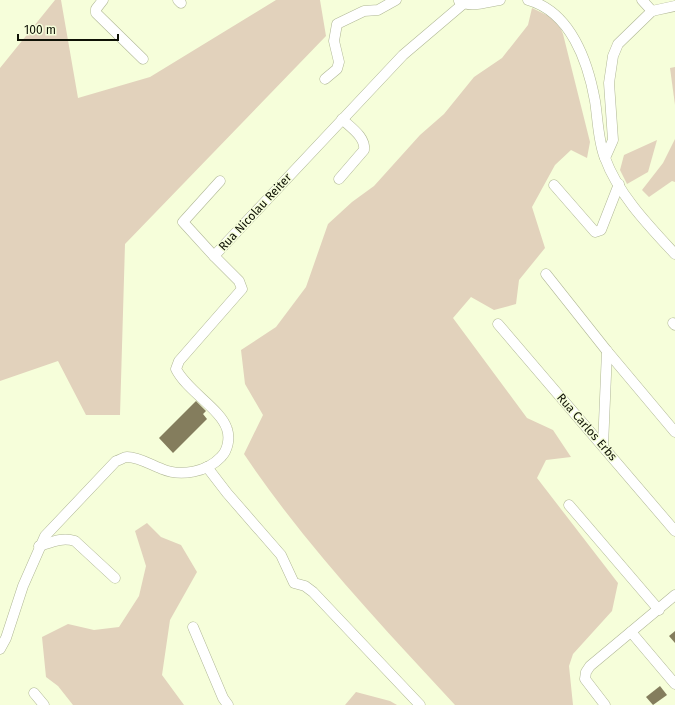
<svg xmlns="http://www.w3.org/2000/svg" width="675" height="705" font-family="'Fira Sans',sans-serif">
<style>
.green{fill:#e2d2bc}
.building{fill:#847d5d}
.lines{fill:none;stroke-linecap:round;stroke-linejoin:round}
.minor-casing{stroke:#b0b796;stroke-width:11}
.minor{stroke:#fff;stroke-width:10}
.labels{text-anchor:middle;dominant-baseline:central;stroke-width:3;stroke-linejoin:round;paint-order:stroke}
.street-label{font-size:12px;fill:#0f1206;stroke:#f6feda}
</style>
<rect width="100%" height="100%" fill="#f6feda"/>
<!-- green -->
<g class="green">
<polygon points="55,0 61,0 78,98 150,77 276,0 320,0 326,36 125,244 120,415 86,415 58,361 0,381 0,68"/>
<path d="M532 8 557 20 563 34 590 142 587 158 571 150 555 165 532 207 545 248 519 280 516 304 494 310 471 297 453 318 527 418 553 430 571 457 546 460 537 478 618 583 612 611 573 654 569 666 573 705H455C381 625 305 545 244 454L263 415 245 384 241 350 276 327 306 287 328 224 352 202 374 186 420 135 444 114 474 77 502 58 528 25Z"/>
<polygon points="675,67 675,105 670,68"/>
<polygon points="675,139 675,182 672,181 649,197 642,190 663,163"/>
<polygon points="657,140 648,172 627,184 620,170 624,155"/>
<polygon points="147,523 161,537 181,545 197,572 170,620 162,675 184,705 73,705 58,686 46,677 42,637 68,624 94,630 119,627 139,596 146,566 135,531"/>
<polygon points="356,692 390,701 397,705 345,705"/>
</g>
<!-- building -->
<g class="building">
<polygon points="196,401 206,411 203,414 207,419 173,453 159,438"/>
<polygon points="675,631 675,643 669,636"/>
<polygon points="660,686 667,695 653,705 646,697"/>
</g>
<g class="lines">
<defs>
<g id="minor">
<polyline points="103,0 96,9 96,13 143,59"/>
<polyline points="178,0 181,3"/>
<path d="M528 0C571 12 588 62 595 101 598 120 598 141 605 158 618 194 649 226 675 254"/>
<polyline points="642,0 652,11"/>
<path d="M459 1C470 8 487 2 500 0"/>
<polyline points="652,11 675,6"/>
<polyline points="325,79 337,69 339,62 334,41 337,24 364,11 378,10 396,0"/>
<polyline points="605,158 613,140 609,83 613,56 618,44 652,11"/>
<path d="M339 179 364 150C366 137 350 127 342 119"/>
<polyline points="554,185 595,232 601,230 619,184"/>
<polyline points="214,256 183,222 220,181"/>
<polyline points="546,274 607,351 675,432"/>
<polyline points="673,323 675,325"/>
<polyline points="498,324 675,531"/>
<polyline points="603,446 607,351"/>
<polyline points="207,467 227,493 281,555 294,583 305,586 313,592 420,705"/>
<polyline points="569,505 659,610"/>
<path d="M39 546C52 542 62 537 75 541L115 578"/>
<polyline points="193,627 223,698 228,705"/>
<polyline points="631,632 675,684"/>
<path d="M0 649 6 638 23 586 45 536 116 461C120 460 124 457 127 457 139 457 151 465 162 469 181 477 207 472 221 457 228 450 230 438 227 429 221 409 187 391 176 369L179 361 242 289 239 281 214 256 403 55 463 4"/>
<polyline points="34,693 44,705"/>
<polyline points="605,705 585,679 586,672 590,666 675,595"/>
</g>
</defs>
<!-- minor casing -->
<use href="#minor" class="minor-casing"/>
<!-- minor -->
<use href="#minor" class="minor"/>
</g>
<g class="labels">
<!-- street labels -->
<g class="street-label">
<text transform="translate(255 212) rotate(-47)">Rua Nicolau Reiter</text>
<text transform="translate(587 427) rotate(49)">Rua Carlos Erbs</text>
</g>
</g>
<!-- scale -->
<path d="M18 34v6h100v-6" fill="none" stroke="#0f1206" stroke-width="2"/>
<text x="24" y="34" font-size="12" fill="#0f1206" stroke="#f6feda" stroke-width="3" paint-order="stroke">100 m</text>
</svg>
